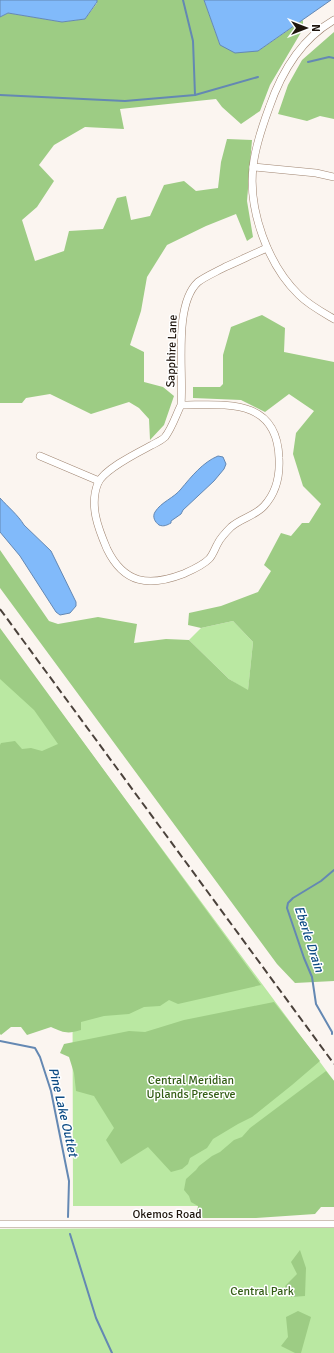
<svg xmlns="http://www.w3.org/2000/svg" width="334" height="1353" font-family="Signika,sans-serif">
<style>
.green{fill:#bae8a2}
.forest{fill:#9dcc84}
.water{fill:#81bafa;stroke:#6488b3}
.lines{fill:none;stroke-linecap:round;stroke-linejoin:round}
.stream{stroke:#6488b3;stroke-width:2}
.minor-casing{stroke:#9f8470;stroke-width:8}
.minor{stroke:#fff;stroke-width:7}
.rail{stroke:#4b423b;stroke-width:2;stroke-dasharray:8 4;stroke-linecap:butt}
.labels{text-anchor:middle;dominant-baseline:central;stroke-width:3;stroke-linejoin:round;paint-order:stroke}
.street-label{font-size:12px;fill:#1f150d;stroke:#fff}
.park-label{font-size:12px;fill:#335d15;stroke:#fff}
.water-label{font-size:13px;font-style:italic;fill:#0d4b84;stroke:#fff}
</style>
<rect width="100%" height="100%" fill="#fbf5f0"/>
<!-- green -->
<g class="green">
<polygon points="233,621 253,642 248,691 229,679 189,640 201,628"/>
<polygon points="0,630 334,1081 334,1206 73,1206 72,799 0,799"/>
<polygon points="334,1227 334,1353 0,1353 0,1229"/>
</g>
<!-- forest -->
<g class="forest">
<polygon points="97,0 204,0 220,45 258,51 303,20 303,29 270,85 260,111 241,124 222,107 216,99 120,109 124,129 85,127 54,145 39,165 54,181 37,207 22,220 35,261 64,251 69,231 103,229 117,198 126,196 131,220 150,216 164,185 184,181 196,191 218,188 221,162 227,139 252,140 247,201 253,237 247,241 236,214 206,226 167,245 147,277 141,311 130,345 144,352 144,382 163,387 174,396 164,425 150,440 149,419 139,408 129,402 91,414 50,394 26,398 22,403 0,403 0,17 8,13 62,22 85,19 97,3"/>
<polygon points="334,32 334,119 320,116 307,121 278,114 288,85 302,60"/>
<polygon points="262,315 285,328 284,352 334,362 334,981 295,983 277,964 0,588 0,550 49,621 58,624 98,617 137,624 134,643 166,639 189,640 229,679 248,690 253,642 233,621 201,628 188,625 189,613 221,606 258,592 271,571 264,565 281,533 291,536 302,523 309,523 321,504 303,486 293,454 296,433 314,411 289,394 265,412 241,400 193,398 193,387 220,387 223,384 223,355 231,327"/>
<path d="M0 628 261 985 178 1004 169 1000 160 1006 144 1007 129 1014 104 1016 81 1022V1030C68 1034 64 1033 51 1027L27 1035 21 1027H11L1 1035 0 1034V745L1 743 15 741 22 749 31 748 42 751 58 744 34 710 0 679Z"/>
<polygon points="274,1002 320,1061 292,1085 252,1117 238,1124 213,1139 207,1148 190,1158 188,1164 182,1169 171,1172 148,1147 121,1164 106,1140 114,1128 94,1096 76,1091 74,1073 69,1057 60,1053 64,1044 129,1031 145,1032 184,1020"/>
<polygon points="326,1071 334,1081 334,1207 321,1207 315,1214 256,1218 196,1218 198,1206 191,1202 189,1196 184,1190 186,1179 196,1170 199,1166 212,1156 220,1152 234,1140 242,1137 250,1128"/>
<polygon points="300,1250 306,1268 305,1296 291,1297 285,1286 297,1274 291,1262"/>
<polygon points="298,1311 311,1317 301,1353 295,1353 281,1346 288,1337 286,1317"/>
</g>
<!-- water -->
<g class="water">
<polygon points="0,0 97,0 97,2 85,19 62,22 8,13 0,17"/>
<polygon points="204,0 331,0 258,51 235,53 220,45"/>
<path d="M218 456 223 457 226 464 224 469 214 481 183 510 181 514 171 521V523C167 525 164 527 159 525 155 522 152 517 155 512 161 502 174 498 181 489 191 477 203 462 218 456Z"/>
<path d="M0 498C8 507 18 515 24 525L51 551 76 602V606L70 613 60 615 56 612 20 556 0 532Z"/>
</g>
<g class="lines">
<!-- stream -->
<g class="stream">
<polyline points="183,0 193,41 195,95"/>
<polyline points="308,62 329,57 334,58"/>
<polyline points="0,95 125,101 195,95 258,77"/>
<polyline points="332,1034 332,1032 316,1004 312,977 304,958 287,908 288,903 293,898 321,881 334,870"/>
<polyline points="0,1041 35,1048 40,1057 51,1091 69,1181 68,1217"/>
<polyline points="70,1234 96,1318 112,1353"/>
</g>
<defs>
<g id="minor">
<path d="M334 20C301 39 281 73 269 108 262 127 255 147 253 167 248 210 268 265 299 295 309 305 322 312 334 319"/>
<polyline points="253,167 316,173 334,177"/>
<path d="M181 405C176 415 172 428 165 437 162 440 156 443 152 445 139 452 104 469 98 483 89 505 98 528 107 549 124 584 149 587 183 574 192 570 202 566 209 559 213 555 215 548 218 543 221 537 226 532 231 527 241 518 255 516 264 506 276 493 280 475 279 458 277 397 225 405 181 405 184 372 173 305 198 282 206 276 216 272 225 267 239 261 253 254 267 248"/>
<polyline points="40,456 99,481"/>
<polyline points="0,1224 334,1224"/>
</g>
</defs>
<!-- minor casing -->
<use href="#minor" class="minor-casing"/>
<!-- minor -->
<use href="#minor" class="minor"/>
<!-- rail -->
<polyline class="rail" points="0,609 334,1064"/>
</g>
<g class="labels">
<!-- street labels -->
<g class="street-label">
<text transform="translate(172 351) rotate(-88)">Sapphire Lane</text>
<text x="167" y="1214">Okemos Road</text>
</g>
<!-- park labels -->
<g class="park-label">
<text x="191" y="1080">Central Meridian<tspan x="191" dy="14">Uplands Preserve</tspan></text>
<text x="262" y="1291">Central Park</text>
</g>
<!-- water labels -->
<g class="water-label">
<text transform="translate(309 939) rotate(72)">Eberle Drain</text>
<text transform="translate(63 1112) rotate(77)">Pine Lake Outlet</text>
</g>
</g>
<!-- north arrow -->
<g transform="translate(306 28) rotate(90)" stroke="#ffffff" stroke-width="3" paint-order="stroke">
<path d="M0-3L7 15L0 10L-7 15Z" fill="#1f150d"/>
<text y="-6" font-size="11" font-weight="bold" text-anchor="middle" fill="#1f150d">N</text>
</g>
</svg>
